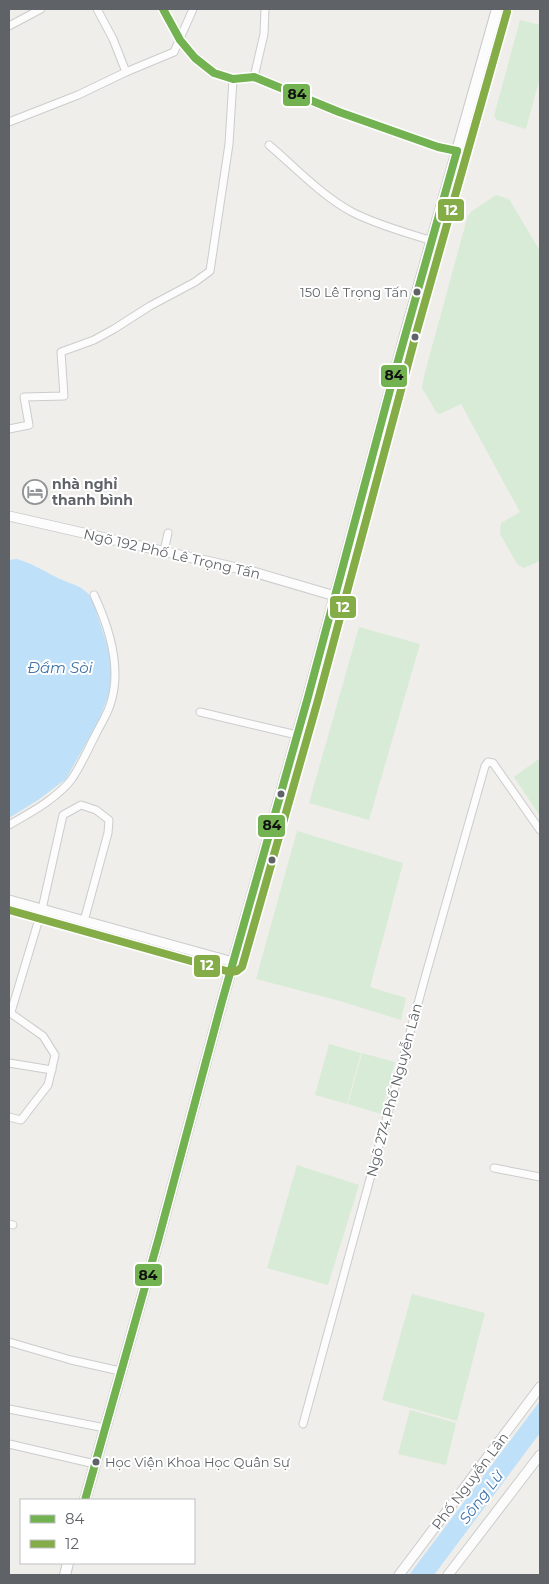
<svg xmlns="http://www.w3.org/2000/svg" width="549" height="1584" font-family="Montserrat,sans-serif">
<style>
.green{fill:#d8ebd6}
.water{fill:#bfe0f9}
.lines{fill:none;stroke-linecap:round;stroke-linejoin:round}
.minor-casing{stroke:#cbcccc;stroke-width:9}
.tertiary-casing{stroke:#cbcccc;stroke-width:11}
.secondary-casing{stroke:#cacacb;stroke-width:12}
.minor{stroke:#fdfcfc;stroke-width:7}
.tertiary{stroke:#fdfcfc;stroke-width:9}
.secondary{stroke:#fdfcfc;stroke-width:10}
.bus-1-casing{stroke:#fff;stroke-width:11}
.bus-2-casing{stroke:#fff;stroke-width:11}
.bus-1{stroke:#73b251;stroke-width:8}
.bus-2{stroke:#84ac47;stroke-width:8}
.bus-dot{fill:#5f6368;stroke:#fff;stroke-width:2}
.labels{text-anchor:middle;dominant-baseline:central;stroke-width:4;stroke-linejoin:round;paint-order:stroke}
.bus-label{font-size:13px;fill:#5f6368;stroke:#fff;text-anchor:end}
.poi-label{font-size:14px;font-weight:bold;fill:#5f6368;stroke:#fff;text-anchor:start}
.street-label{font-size:14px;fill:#5f6368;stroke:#fff}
.water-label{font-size:15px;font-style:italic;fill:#4174aa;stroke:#fff}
.line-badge{stroke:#fff;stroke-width:2}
.badge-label{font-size:14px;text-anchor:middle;font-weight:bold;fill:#fff}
.pale-badge-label{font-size:14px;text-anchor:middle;font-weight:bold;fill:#111}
</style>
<rect width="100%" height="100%" fill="#efeeea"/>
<!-- green -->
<g class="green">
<polygon points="520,20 540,25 540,77 526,129 497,120 494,116"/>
<polygon points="496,195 509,199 540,251 540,561 524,568 517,564 500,534 501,523 520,512 461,404 440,414 437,413 422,388 424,376 468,215 472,211"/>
<polygon points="359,627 420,644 369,820 309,803"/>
<polygon points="540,758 540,816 514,777"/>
<polygon points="297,831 403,863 370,987 406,998 401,1020 340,1001 256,979"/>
<polygon points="329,1044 361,1053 347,1104 315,1095"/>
<polygon points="362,1053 395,1062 381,1114 348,1104"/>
<polygon points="297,1165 359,1185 328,1285 267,1268"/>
<polygon points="412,1294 485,1313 457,1421 382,1400"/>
<polygon points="410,1410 456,1423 446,1465 398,1454"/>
</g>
<!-- water -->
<g class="water">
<path d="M17 559C31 563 42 570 56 577 70 585 80 583 92 598L110 654 112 675 109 694 98 722 66 779 38 800 9 818V560Z"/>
<polygon points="540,1401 540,1433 434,1575 409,1575"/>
</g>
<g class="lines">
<defs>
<g id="minor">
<polyline points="97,9 113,39 126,72"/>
<polyline points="163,9 180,40 195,58 214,73 233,79 254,77 339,112 438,147 457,151"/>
<polyline points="9,26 41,9"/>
<polyline points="254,77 264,34 265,9"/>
<polyline points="9,122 78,95 126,72 174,52 193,9"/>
<path d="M269 145C296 168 321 195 352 212 377 225 405 232 432 241"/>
<polyline points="9,429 29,425 24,397 64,396 61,352 94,340 114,329 150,306 195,282 210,271 229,144 233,79"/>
<polyline points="164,551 168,533"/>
<polyline points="200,712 297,735"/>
<path d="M9 825C30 813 56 799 71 780 81 766 87 751 95 736 100 725 108 714 111 702 122 666 109 627 94 595"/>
<polyline points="9,1012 43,1036 55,1055 48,1085 21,1120 9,1117"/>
<polyline points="11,1012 42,909 63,815 81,805 96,810 109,820 108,833 84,921"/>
<polyline points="9,1063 52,1070"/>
<polyline points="494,1168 540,1177"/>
<polyline points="9,1224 13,1225"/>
<polyline points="9,1342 71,1360 120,1371"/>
<polyline points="9,1409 105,1428"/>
<polyline points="303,1424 426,974 485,766 488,762 493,763 540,830"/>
<polyline points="9,1444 95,1464"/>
</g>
<g id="tertiary">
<polyline points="9,516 250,571 335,596"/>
<polyline points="9,900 233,962"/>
<polyline points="399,1575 540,1387"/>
<polyline points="448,1575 540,1455"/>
</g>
<g id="secondary">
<polyline points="85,1500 159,1237 221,1005 308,697 406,331 497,9"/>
<polyline points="65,1575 68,1563"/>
</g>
</defs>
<!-- minor casing -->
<use href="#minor" class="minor-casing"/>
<!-- tertiary casing -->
<use href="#tertiary" class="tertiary-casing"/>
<!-- secondary casing -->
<use href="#secondary" class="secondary-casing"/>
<!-- minor -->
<use href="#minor" class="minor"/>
<!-- tertiary -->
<use href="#tertiary" class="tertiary"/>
<!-- secondary -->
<use href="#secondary" class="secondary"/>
<defs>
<g id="bus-1">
<polyline points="163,9 180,40 195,58 214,73 233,79 254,77 339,112 438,147 457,151"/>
<polyline points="85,1500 159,1237 221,1005 308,697 394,375 457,151"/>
</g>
<polyline id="bus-2" points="9,910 230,972 237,971 242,967 318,700 416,334 507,12"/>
</defs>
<!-- bus-1 casing -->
<use href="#bus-1" class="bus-1-casing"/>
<!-- bus-2 casing -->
<use href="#bus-2" class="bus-2-casing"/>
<!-- bus-1 -->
<use href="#bus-1" class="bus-1"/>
<!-- bus-2 -->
<use href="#bus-2" class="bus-2"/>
</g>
<!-- icons -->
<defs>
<symbol id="hotel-ring" viewBox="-11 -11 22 22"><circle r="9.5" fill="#fff" stroke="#919496" stroke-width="1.5"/><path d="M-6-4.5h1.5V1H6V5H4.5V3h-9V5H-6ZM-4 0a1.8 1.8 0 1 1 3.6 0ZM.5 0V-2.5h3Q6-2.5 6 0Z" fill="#919496"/></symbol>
</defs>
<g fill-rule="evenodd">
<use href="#hotel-ring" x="21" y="478" width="28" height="28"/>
</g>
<!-- markers -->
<g class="bus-dot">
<circle cx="417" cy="292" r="4.5"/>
<circle cx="415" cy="337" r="4.5"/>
<circle cx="281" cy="794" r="4.5"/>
<circle cx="272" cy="860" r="4.5"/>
<circle cx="96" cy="1462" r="4.5"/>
</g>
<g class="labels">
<!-- bus labels -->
<g class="bus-label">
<text x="408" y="292">150 Lê Trọng Tấn</text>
<text x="105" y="1462" text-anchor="start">Học Viện Khoa Học Quân Sự</text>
</g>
<!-- poi labels -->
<g class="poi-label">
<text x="52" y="484">nhà nghỉ<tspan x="52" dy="16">thanh bình</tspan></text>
</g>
<!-- street labels -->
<g class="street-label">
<text transform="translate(172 554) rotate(13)">Ngõ 192 Phố Lê Trọng Tấn</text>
<text transform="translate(394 1090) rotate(-75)">Ngõ 274 Phố Nguyễn Lân</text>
<text transform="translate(470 1481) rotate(-53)">Phố Nguyễn Lân</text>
</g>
<!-- water labels -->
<g class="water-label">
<text x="60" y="667">Đầm Sòi</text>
<text transform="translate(481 1497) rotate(-53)">Sông Lừ</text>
</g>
</g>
<g class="line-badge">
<rect x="282" y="83" width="29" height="24" rx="5" fill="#73b251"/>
<rect x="437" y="198" width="28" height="24" rx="5" fill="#84ac47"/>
<rect x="380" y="364" width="28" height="24" rx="5" fill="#73b251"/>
<rect x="329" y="595" width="28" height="24" rx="5" fill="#84ac47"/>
<rect x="257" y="814" width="29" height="24" rx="5" fill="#73b251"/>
<rect x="193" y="954" width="28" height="24" rx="5" fill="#84ac47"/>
<rect x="134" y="1263" width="29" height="24" rx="5" fill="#73b251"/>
</g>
<g class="badge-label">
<text x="451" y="215">12</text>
<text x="343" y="612">12</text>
<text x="207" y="970">12</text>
</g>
<g class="pale-badge-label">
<text x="297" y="99">84</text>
<text x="394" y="380">84</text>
<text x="272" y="830">84</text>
<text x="148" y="1280">84</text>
</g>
<!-- border -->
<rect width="549" height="1584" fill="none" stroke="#5f6368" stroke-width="20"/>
<!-- legend -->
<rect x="20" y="1499" width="175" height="65" fill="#ffffff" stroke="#bfc1c3"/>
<rect x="30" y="1515" width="25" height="8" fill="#73b251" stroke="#bfc1c3"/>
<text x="65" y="1524" font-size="15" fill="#5f6368">84</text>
<rect x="30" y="1540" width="25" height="8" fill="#84ac47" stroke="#bfc1c3"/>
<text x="65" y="1549" font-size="15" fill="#5f6368">12</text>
</svg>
